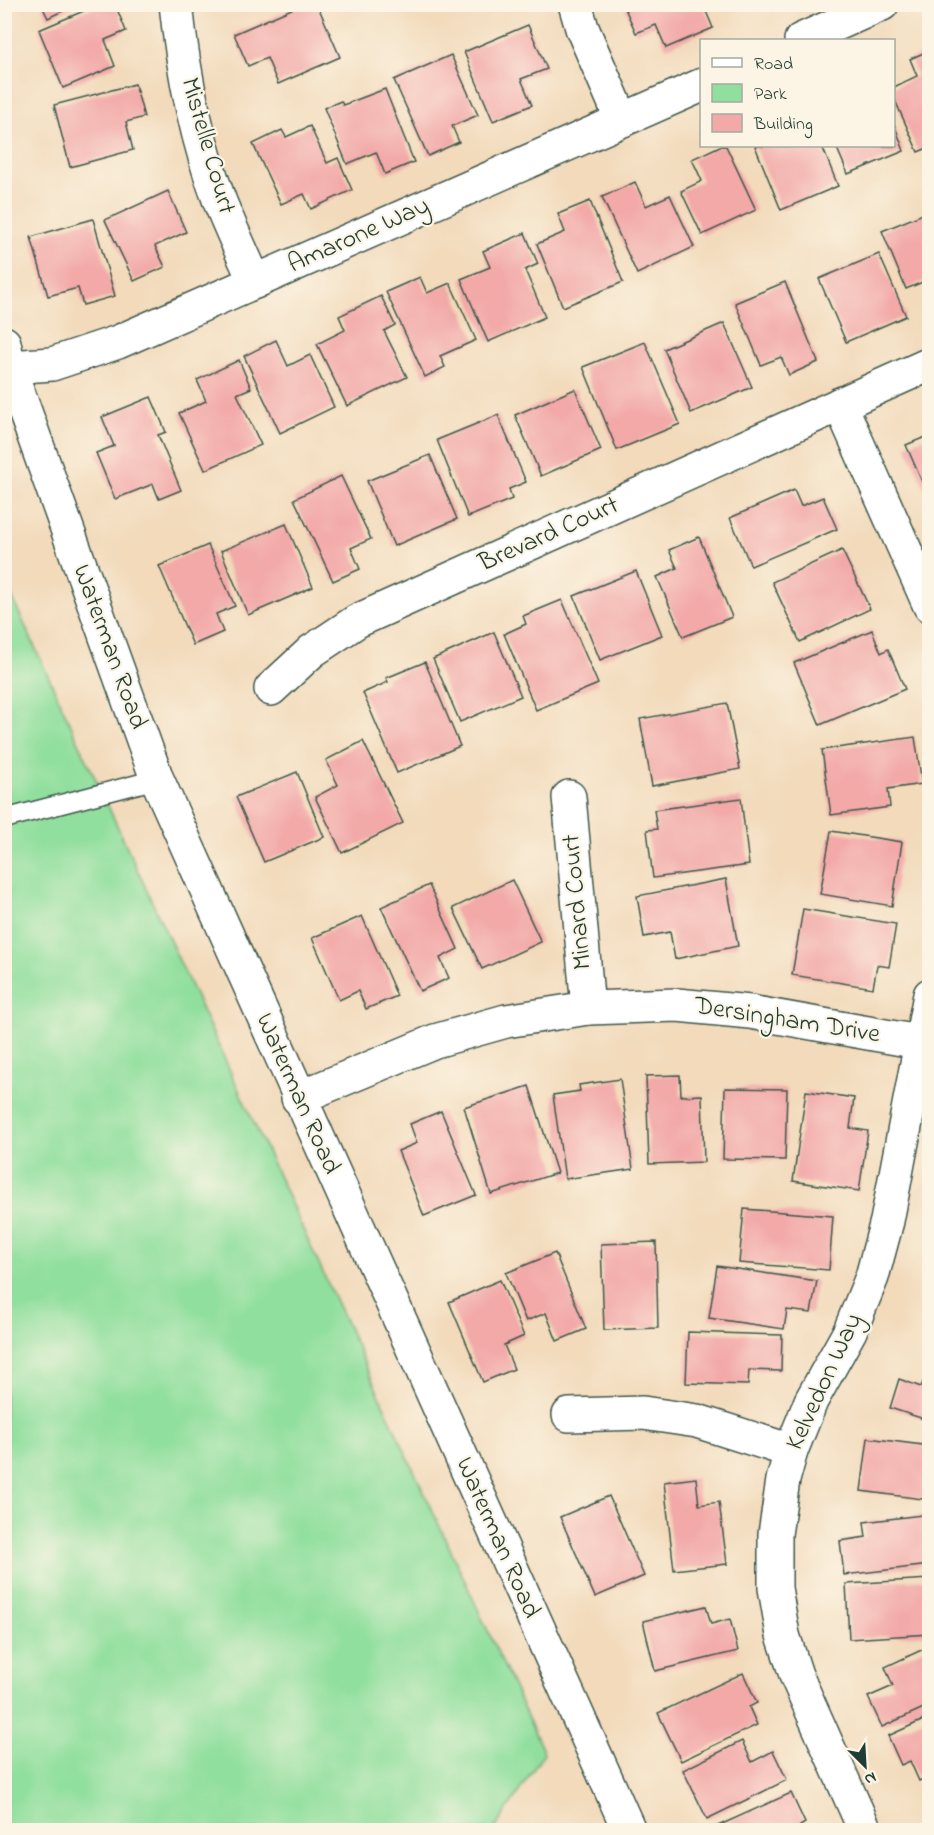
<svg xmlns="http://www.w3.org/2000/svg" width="934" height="1835" font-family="'Indie Flower',sans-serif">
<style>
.green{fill:#91df9e;stroke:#588e69;stroke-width:1.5}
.building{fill:#f2a9a8}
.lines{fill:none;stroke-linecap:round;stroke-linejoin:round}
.lane-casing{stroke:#3f5548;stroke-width:21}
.street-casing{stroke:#3f5548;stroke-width:36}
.secondary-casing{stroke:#3f5548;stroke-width:36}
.lane{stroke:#fff;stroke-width:18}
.street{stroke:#fff;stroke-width:33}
.secondary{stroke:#fff;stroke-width:33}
.labels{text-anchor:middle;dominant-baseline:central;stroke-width:4.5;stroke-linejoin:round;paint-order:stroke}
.street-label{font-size:26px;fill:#1f3d34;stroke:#fcf5e5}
</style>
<rect width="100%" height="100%" fill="#fcf5e5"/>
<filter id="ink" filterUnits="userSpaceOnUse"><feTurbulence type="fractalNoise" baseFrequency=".0167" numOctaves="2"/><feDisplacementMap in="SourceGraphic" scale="12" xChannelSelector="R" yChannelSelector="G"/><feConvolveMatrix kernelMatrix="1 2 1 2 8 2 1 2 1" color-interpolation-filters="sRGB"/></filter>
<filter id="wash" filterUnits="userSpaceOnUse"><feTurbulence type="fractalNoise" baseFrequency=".008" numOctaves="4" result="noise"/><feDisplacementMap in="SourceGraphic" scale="24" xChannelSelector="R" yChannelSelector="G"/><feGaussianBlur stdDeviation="1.35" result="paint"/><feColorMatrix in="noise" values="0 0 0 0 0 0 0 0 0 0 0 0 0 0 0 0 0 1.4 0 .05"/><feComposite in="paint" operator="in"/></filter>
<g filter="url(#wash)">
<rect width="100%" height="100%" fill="#f2dabb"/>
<!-- green -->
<polygon class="green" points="4,580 544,1753 494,1830 5,1830"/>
<g id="blocks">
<!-- building -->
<g class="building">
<polygon points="41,4 77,4 48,18"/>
<polygon points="100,4 115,4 126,31 105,40 115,66 63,88 39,30"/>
<polygon points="303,4 317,4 340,57 278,84 267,58 248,66 234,34"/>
<polygon points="436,4 458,4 458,5 439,13"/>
<polygon points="623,4 703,4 713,28 666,48 656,25 636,33"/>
<polygon points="528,25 547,69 521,79 532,105 493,121 464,52"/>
<polygon points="930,50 930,147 918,152 894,98 894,87 917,76 910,59"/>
<polygon points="451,55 478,115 452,126 459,142 428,156 394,80"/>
<polygon points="135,84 144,117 126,122 133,150 70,167 54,105"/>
<polygon points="385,89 414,162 385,174 376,152 347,164 324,108 341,101 343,105"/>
<polygon points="894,124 904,151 848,174 836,146 894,146"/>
<polygon points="310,126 327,163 338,158 352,190 311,209 304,194 281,204 253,144 282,130 286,137"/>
<polygon points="720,146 726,146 756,210 702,235 681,191 702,181 692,159"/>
<polygon points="755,146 822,146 838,186 781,210"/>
<polygon points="635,182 646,206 670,195 694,247 637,274 602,197"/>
<polygon points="168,191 186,232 155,246 165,267 134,281 105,220"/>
<polygon points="590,201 623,282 563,307 537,244 565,232 558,214"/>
<polygon points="930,211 930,279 906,289 882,231"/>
<polygon points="93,219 115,296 83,305 78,288 48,296 31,237"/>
<polygon points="525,233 538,264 525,270 545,317 488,342 461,279 490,267 483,251"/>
<polygon points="879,254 906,316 846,342 819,279"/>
<polygon points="420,277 427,293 450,283 476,340 440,356 445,367 425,377 386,292"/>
<polygon points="785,282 818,362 789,375 781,357 761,365 735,303"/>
<polygon points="381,296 395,325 384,331 407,377 347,406 317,344 345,330 339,316"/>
<polygon points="724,323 752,387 691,413 664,349"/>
<polygon points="276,340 288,366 310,355 334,407 280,433 244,356"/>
<polygon points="645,342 680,424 617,450 583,367"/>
<polygon points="239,360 251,388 237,394 261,445 205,470 179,413 206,401 197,380"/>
<polygon points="575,389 601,450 541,476 515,415"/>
<polygon points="151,397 166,432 158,435 181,490 159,499 153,484 115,499 96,453 114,446 102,417"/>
<polygon points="498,415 526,482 509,489 512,499 468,517 437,440"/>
<polygon points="930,435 930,500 906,445"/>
<polygon points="430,455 457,519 394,546 367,481"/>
<polygon points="341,476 371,539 351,548 360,569 333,581 294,499"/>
<polygon points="794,490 801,506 823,497 837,529 751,566 730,518"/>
<polygon points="286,524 313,587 248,615 221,551"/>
<polygon points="699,537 732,617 683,637 657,577 677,568 669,550"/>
<polygon points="208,545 235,606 216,614 223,632 193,645 159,566"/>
<polygon points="842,550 870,609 800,642 772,582"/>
<polygon points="636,571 662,635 600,660 574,596"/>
<polygon points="562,600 598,684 536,710 504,634 526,624 523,616"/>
<polygon points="872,630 881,653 888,649 905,689 820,725 794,663"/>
<polygon points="494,632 521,696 460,722 433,659"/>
<polygon points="425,662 460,746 397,773 363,693 388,682 386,678"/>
<polygon points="727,703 740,769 652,786 640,719"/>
<polygon points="915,737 922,784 888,789 890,807 831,815 822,750"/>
<polygon points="363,741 403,823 342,853 315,797 338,785 326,760"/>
<polygon points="297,772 324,837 264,862 236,797"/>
<polygon points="741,798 749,865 653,878 647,830 657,829 654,810"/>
<polygon points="831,831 902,842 892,906 820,894"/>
<polygon points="726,879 738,946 675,959 670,932 644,937 637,896"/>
<polygon points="512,880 541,942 482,969 453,908"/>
<polygon points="429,885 458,949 440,958 449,978 420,991 381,907"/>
<polygon points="803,909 896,924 889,967 877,965 873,988 792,975"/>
<polygon points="362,916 397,996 366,1009 358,991 339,1000 312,938"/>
<polygon points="680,1075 681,1096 702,1095 704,1162 649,1164 646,1076"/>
<polygon points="620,1079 633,1169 565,1179 553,1095 580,1091 579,1085"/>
<polygon points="529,1086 557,1173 491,1194 464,1107"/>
<polygon points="725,1088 787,1089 785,1160 723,1159"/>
<polygon points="806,1091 854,1098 850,1128 868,1131 859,1191 793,1181"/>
<polygon points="441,1111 476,1195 424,1216 398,1151 417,1143 410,1124"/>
<polygon points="744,1209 833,1216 829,1270 739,1263"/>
<polygon points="656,1242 658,1328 604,1330 601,1244"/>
<polygon points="555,1253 586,1329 557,1341 546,1313 526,1321 506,1273"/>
<polygon points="717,1266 817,1281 811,1313 787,1310 784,1329 709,1318"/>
<polygon points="500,1280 524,1336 504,1345 514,1369 483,1382 449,1302"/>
<polygon points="688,1332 782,1335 781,1371 749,1370 748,1385 686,1383"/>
<polygon points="928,1335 930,1336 930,1357 925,1356"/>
<polygon points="930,1365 930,1421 890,1408 899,1379 921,1387"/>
<polygon points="868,1438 930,1446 930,1500 861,1491"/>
<polygon points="696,1478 699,1505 719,1502 727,1564 674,1570 664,1482"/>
<polygon points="609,1496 644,1576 595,1597 560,1517"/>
<polygon points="930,1514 930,1565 844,1575 840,1541 866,1537 864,1522"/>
<polygon points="930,1579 930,1634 849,1639 846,1584"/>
<polygon points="706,1606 711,1624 730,1619 738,1651 655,1671 643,1621"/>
<polygon points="930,1646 930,1705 882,1727 868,1697 893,1686 885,1667"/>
<polygon points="743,1673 757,1703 749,1707 757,1725 681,1761 658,1713"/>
<polygon points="930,1717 930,1776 919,1781 910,1761 901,1765 888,1736"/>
<polygon points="742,1741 752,1762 773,1751 787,1780 707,1819 683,1770"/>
<polygon points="791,1793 805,1823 800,1826 802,1830 709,1830"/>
</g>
</g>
</g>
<g filter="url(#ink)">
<use href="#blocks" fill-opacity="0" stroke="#3f5548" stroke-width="1.5"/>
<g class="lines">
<defs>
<polyline id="lane" points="4,819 157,779"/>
<g id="street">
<path d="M176 4C183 71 196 139 220 202 231 229 243 255 255 282"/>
<polyline points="575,4 582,28 622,120"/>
<polyline points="801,40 882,4"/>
<polyline points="9,367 52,364 118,342 702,85"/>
<polyline points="840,404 930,606"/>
<polyline points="271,689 312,651 357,621 930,364"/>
<polyline points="569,797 588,1008"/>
<polyline points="298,1098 435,1041 506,1021 588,1008 677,1005 750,1012 930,1044"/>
<polyline points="569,1415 643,1413 697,1421 791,1451"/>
<polyline points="865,1830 796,1675 783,1635 775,1588 775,1534 783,1480 791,1451 811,1401 850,1331 872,1277 887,1221 930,995"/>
</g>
<polyline id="secondary" points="4,343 9,367 157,779 629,1830"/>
</defs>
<!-- lane casing -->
<use href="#lane" class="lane-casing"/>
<!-- street casing -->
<use href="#street" class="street-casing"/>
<!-- secondary casing -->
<use href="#secondary" class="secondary-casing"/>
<!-- lane -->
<use href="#lane" class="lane"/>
<!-- street -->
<use href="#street" class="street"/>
<!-- secondary -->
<use href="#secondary" class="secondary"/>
</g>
</g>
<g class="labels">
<!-- street labels -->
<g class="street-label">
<text transform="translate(207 146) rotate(74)">Mistelle Court</text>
<text transform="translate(359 236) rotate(-24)">Amarone Way</text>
<text transform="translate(549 535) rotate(-24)">Brevard Court</text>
<text transform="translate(109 647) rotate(70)">Waterman Road</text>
<text transform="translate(578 902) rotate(-95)">Minard Court</text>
<text transform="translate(787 1021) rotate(9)">Dersingham Drive</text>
<text transform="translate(297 1094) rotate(66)">Waterman Road</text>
<text transform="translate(825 1382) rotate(-65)">Kelvedon Way</text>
<text transform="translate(497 1538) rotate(66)">Waterman Road</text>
</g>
</g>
<!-- margin -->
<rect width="934" height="1835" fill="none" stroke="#fcf5e5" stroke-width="24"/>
<!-- legend -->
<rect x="700" y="39" width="195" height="108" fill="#fcf5e5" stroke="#a4ab9e" stroke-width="1.5"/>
<rect x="712" y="58" width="30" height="9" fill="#ffffff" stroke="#a4ab9e" stroke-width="1.5"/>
<text x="754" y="69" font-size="18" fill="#1f3d34">Road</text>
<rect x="712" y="84" width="30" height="18" fill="#91df9e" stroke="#a4ab9e" stroke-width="1.5"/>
<text x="754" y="99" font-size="18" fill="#1f3d34">Park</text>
<rect x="712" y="114" width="30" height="18" fill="#f2a9a8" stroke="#a4ab9e" stroke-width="1.5"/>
<text x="754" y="129" font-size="18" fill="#1f3d34">Building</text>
<!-- north arrow -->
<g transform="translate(865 1766) rotate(156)" stroke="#fcf5e5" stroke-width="4.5" paint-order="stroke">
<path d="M0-4.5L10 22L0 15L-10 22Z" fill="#1f3d34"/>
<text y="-9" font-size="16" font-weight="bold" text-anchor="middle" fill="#1f3d34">N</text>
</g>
</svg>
